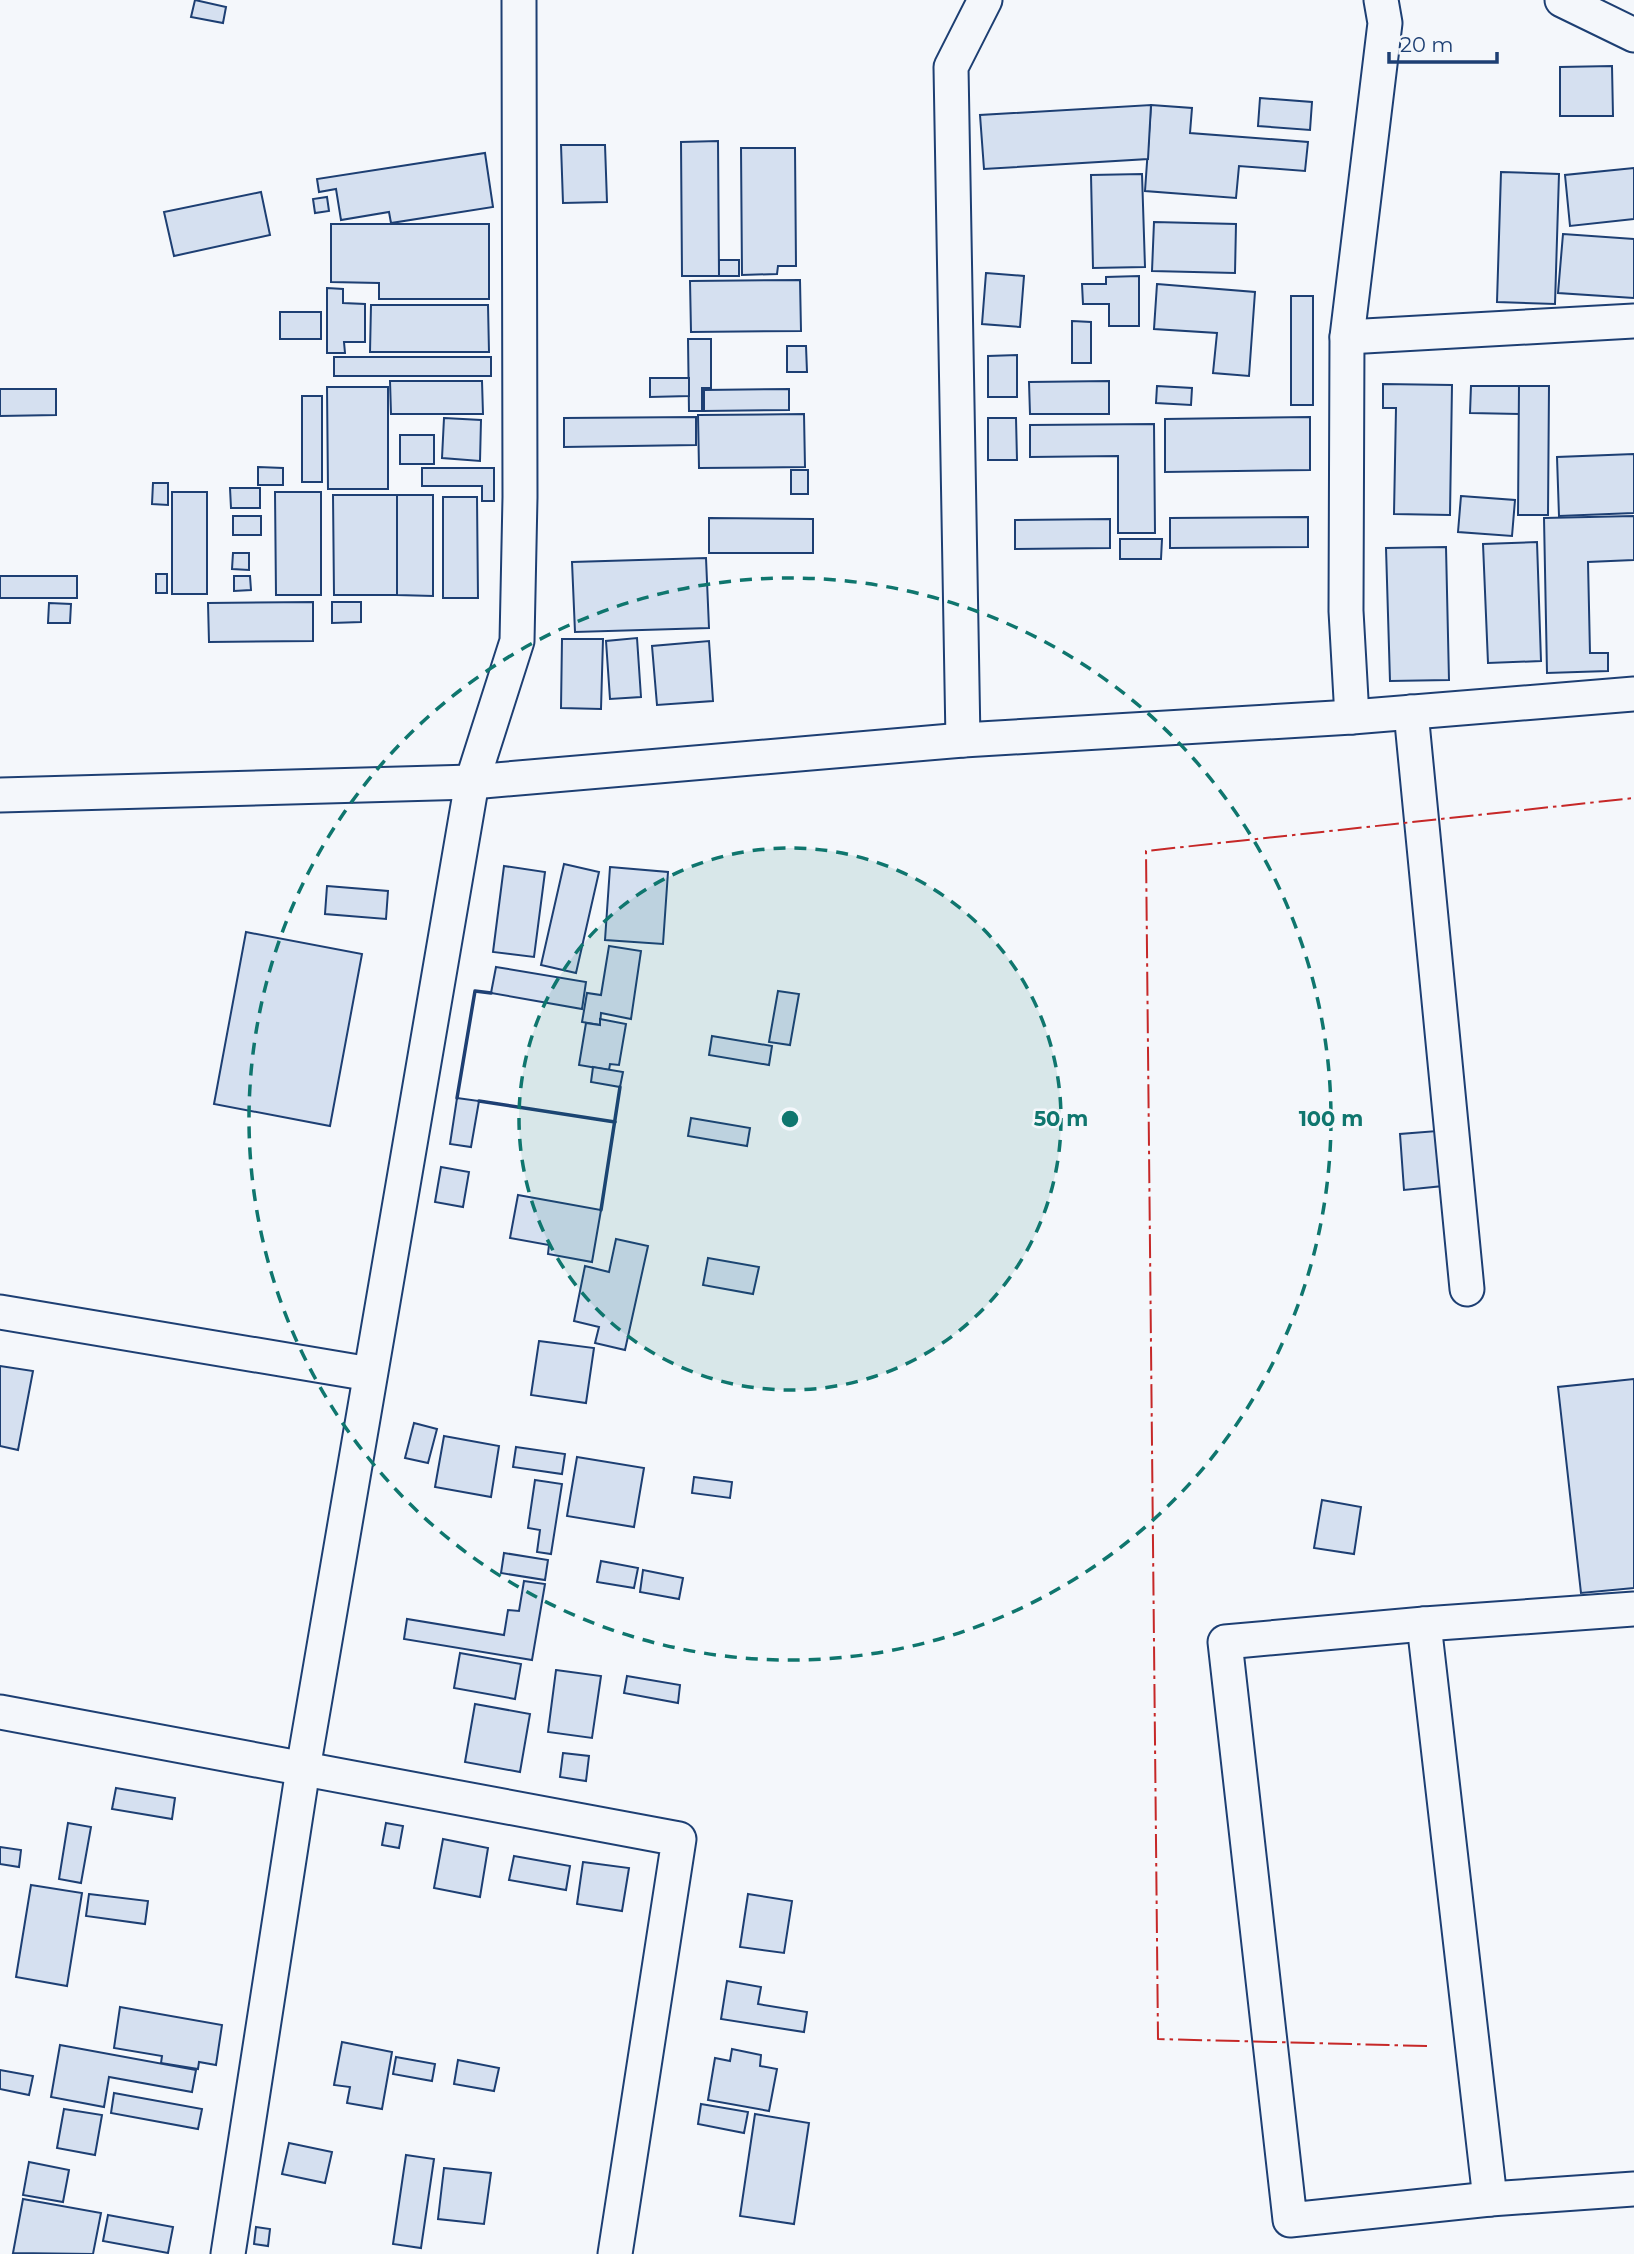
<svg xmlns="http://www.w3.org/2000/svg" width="1634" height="2254" font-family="Montserrat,sans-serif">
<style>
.building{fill:#d5e0f0;stroke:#1d3f73;stroke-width:2}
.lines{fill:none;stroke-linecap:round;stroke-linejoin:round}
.street-casing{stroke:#1d3f73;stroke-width:37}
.street{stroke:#f4f7fb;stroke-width:33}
.wall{stroke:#1d3f73;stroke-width:3.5}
.power{stroke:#c62828;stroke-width:2;stroke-dasharray:24 5 3.5 5;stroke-linecap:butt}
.ring{fill:none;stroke:#0f766e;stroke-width:3.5;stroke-dasharray:12 9}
.centre{fill:#0f766e;stroke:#f4f7fb;stroke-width:3.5}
.ring-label{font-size:21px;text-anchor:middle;font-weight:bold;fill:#0f766e;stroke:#f4f7fb;stroke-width:5;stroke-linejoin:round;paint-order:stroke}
</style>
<rect width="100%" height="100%" fill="#f4f7fb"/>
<!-- building -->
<g class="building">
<polygon points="195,0 226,7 223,23 191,17"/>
<polygon points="1612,66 1613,116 1560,116 1560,67"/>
<polygon points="1260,98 1312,102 1310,130 1258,126"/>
<polygon points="1151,105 1192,108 1190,133 1308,142 1305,171 1239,166 1236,198 1145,191"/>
<polygon points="1151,105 1148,159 984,169 980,115"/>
<polygon points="718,141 719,276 682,276 681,142"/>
<polygon points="561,145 605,145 607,202 563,203"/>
<polygon points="741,148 795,148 796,266 778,266 777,274 742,275"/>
<polygon points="485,153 493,207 391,223 389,212 341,220 336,189 319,192 317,179"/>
<polygon points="1634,168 1634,219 1570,226 1565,175"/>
<polygon points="1501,172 1559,174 1555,304 1497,302"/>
<polygon points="1142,174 1145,267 1093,268 1091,175"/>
<polygon points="261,192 270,235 174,256 164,212"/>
<polygon points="327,197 329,211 315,213 313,199"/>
<polygon points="1154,222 1236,224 1235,273 1152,271"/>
<polygon points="331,224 489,224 489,299 379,299 379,283 331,282"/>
<polygon points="1563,234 1634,239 1634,298 1558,293"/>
<rect x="719" y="260" width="20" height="16"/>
<polygon points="986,273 1024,276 1020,327 982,324"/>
<polygon points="1139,276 1139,326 1109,326 1109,304 1083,304 1082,284 1106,284 1106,277"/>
<polygon points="800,280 801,331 691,332 690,281"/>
<polygon points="1157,284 1255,292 1249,376 1213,373 1217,333 1154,329"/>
<polygon points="327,288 343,289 343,303 365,304 365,342 344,342 345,353 327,353"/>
<rect x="1291" y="296" width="22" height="109"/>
<polygon points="371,305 488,305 489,352 370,352"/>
<rect x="280" y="312" width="41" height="27"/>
<polygon points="1072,321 1091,322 1091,363 1072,363"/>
<polygon points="688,339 711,339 711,388 702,388 702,411 689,411"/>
<polygon points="787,346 806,346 807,372 787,372"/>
<polygon points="1017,355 1017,397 988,397 988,356"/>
<rect x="334" y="357" width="157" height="19"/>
<polygon points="650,378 689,378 689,396 650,397"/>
<polygon points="390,381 482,381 483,414 391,414"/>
<polygon points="1109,381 1109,414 1030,414 1029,382"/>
<polygon points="1383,384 1452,385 1450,515 1394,514 1396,408 1383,408"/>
<polygon points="1157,386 1192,388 1191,405 1156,403"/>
<polygon points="1471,386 1519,386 1519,414 1470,413"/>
<polygon points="1519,386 1549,386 1548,515 1518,515"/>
<polygon points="327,387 388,387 388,489 328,489"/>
<polygon points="0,389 56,389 56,415 0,416"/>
<polygon points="789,389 789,410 704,411 704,390"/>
<rect x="302" y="396" width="20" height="86"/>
<polygon points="804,414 805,467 699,468 698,415"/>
<polygon points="696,417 696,445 564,447 564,418"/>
<polygon points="1310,417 1310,470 1165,472 1165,419"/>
<polygon points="444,418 481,420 480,461 442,458"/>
<polygon points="988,418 1016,418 1017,460 988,460"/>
<polygon points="1154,424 1155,533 1118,533 1118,456 1030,457 1030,425"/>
<rect x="400" y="435" width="34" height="29"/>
<polygon points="1634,454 1634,513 1559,516 1557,457"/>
<polygon points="258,467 283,468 283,485 258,485"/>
<polygon points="422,468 494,468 494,501 482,501 482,486 422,486"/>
<rect x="791" y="470" width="17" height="24"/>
<polygon points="153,483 168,483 168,505 152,504"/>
<polygon points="230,488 260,488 260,508 231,508"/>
<rect x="172" y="492" width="35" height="102"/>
<polygon points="275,492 321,492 321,595 276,595"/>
<polygon points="333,495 397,495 397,595 334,595"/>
<polygon points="397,495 433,495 433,596 397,595"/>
<polygon points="1461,496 1515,500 1512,536 1458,532"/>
<polygon points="443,497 477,497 478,598 443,598"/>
<rect x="233" y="516" width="28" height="19"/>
<polygon points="1634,516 1634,560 1588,562 1590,653 1608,653 1608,671 1547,673 1544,518"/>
<polygon points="1308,517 1308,547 1170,548 1170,518"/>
<polygon points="709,518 813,519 813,553 709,553"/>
<polygon points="1110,519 1110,548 1015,549 1015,520"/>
<polygon points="1120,539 1162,539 1161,559 1120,559"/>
<polygon points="1537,542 1541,661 1488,663 1483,544"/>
<polygon points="1446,547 1449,680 1390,681 1386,548"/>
<polygon points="233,553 249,553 249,570 232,569"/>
<polygon points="706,558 709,628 575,632 572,562"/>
<rect x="156" y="574" width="11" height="19"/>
<rect x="0" y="576" width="77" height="22"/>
<polygon points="234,576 250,576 251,590 234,591"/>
<polygon points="313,602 313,641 209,642 208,603"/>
<polygon points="332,602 361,602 361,622 332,623"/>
<polygon points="49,603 71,604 70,623 48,623"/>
<polygon points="637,638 641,697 610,699 606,641"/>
<polygon points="562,639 603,639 601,709 561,708"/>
<polygon points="709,641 713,701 657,705 652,646"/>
<polygon points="564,864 599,872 576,973 541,965"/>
<polygon points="504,866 545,872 534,957 493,952"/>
<polygon points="610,867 668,872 663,944 605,940"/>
<polygon points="327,886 388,891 386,919 325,914"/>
<polygon points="246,932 362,954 330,1126 214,1104"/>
<polygon points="609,946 641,951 631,1019 601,1013 600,1025 582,1022 587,993 601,995"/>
<polygon points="496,967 586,982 582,1009 491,993"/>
<polygon points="778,991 799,994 790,1045 769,1042"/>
<polygon points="600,1019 626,1024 619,1065 610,1064 609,1070 579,1065 586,1023 600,1025"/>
<polygon points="712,1036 772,1046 769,1065 709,1055"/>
<polygon points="593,1067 623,1072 620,1087 591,1082"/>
<polygon points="457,1098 479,1101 471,1147 450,1144"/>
<polygon points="691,1118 750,1128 747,1146 688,1136"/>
<polygon points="1437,1131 1443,1186 1404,1190 1400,1134"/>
<polygon points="441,1167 469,1172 463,1207 435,1202"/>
<polygon points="518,1195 601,1210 592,1262 548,1254 549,1245 510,1238"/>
<polygon points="616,1239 648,1246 625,1350 595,1343 599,1327 574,1321 585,1266 609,1272"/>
<polygon points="708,1258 759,1267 753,1294 703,1285"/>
<polygon points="539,1341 594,1348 586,1403 531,1395"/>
<polygon points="0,1366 33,1371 18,1450 0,1446"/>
<polygon points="1634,1379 1634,1588 1581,1593 1558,1387"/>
<polygon points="414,1423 437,1429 428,1463 405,1458"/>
<polygon points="444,1436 499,1446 491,1497 435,1487"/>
<polygon points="516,1447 565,1454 562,1474 513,1467"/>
<polygon points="577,1457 644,1468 634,1527 567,1516"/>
<polygon points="694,1477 732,1482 730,1498 692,1493"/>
<polygon points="535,1480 562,1484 551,1554 537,1552 540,1530 528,1528"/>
<polygon points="1322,1500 1361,1507 1354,1554 1314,1548"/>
<polygon points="504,1553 548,1560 545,1580 501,1573"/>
<polygon points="601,1561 638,1568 634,1588 597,1582"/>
<polygon points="643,1570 683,1578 679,1599 640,1592"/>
<polygon points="524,1581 545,1584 532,1660 404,1639 407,1619 504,1635 508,1610 519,1611"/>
<polygon points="460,1653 521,1664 515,1699 454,1688"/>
<polygon points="556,1670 601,1676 592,1738 548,1732"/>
<polygon points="627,1676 680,1685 678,1703 624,1693"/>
<polygon points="475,1704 530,1714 520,1772 465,1762"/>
<polygon points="563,1753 589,1756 586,1781 560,1777"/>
<polygon points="116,1788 175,1798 172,1819 112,1809"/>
<polygon points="68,1823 91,1827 81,1883 59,1879"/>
<polygon points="386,1823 403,1826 399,1848 382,1845"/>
<polygon points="443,1839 488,1848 480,1897 434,1888"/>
<polygon points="0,1847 21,1850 19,1867 0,1864"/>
<polygon points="514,1856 570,1866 566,1890 509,1880"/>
<polygon points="583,1862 629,1868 622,1911 577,1904"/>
<polygon points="31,1885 82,1893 67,1986 16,1977"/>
<polygon points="89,1894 148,1901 145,1924 86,1916"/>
<polygon points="748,1894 792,1901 784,1953 740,1947"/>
<polygon points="727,1981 761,1987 758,2004 807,2012 804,2032 721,2019"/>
<polygon points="120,2007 222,2025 216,2065 199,2062 198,2069 161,2063 162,2056 114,2048"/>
<polygon points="342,2042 392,2052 382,2109 347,2103 350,2087 334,2085"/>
<polygon points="60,2045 196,2070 192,2092 109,2077 104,2107 51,2097"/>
<polygon points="732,2049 761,2055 760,2066 777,2069 769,2111 708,2100 715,2058 730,2061"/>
<polygon points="396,2057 435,2064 432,2081 393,2074"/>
<polygon points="458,2060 499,2068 494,2091 454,2084"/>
<polygon points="0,2070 33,2076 29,2095 0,2089"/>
<polygon points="114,2093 202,2109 198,2129 111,2113"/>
<polygon points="701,2104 748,2112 744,2133 698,2124"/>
<polygon points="64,2109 102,2115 95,2155 57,2148"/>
<polygon points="755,2114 809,2123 794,2224 740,2216"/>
<polygon points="289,2143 332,2152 325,2183 282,2174"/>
<polygon points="406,2155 434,2159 421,2248 393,2244"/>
<polygon points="29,2162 69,2170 63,2202 23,2195"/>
<polygon points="444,2168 491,2173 484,2224 438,2219"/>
<polygon points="23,2199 101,2213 93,2254 13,2253"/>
<polygon points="108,2215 173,2227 168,2253 103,2241"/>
<polygon points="256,2227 270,2229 268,2246 254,2244"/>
</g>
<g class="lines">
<defs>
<g id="street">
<polyline points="1562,0 1634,35"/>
<polyline points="1347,337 1634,321"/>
<polyline points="1411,712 1467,1289"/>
<polyline points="1352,717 1346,611 1347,337 1385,23 1381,0"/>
<polyline points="963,740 951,67 985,0"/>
<polyline points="0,795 472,782 963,740 1352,717 1634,694"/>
<polyline points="0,1312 370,1374"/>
<polyline points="1634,1609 1424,1624 1225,1642 1290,2220 1490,2199 1634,2189"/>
<polyline points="1424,1624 1490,2199"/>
<polyline points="0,1712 679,1839 615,2254"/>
<polyline points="228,2254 303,1769 472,782 517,641 520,497 519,0"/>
</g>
</defs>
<!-- street casing -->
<use href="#street" class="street-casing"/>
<!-- street -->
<use href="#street" class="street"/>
<!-- wall -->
<g class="wall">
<polyline points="457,1098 475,991 491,993"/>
<polyline points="479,1101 615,1122"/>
<polyline points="601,1210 620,1087"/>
</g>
<!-- power -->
<polyline class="power" points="1427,2046 1158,2039 1146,851 1634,798"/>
</g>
<!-- distance rings -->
<circle cx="790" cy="1119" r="271" fill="#0f766e" fill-opacity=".12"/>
<g class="ring">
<circle cx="790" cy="1119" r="271"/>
<circle cx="790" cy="1119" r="541"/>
</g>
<circle cx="790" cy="1119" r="10" class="centre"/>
<g class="ring-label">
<text x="1061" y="1126">50 m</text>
<text x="1331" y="1126">100 m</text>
</g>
<!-- scale -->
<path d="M1389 52v10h108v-10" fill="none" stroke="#1d3f73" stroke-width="3.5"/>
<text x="1400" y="52" font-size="21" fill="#1d3f73" stroke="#f4f7fb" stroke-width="5" paint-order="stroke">20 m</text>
</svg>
